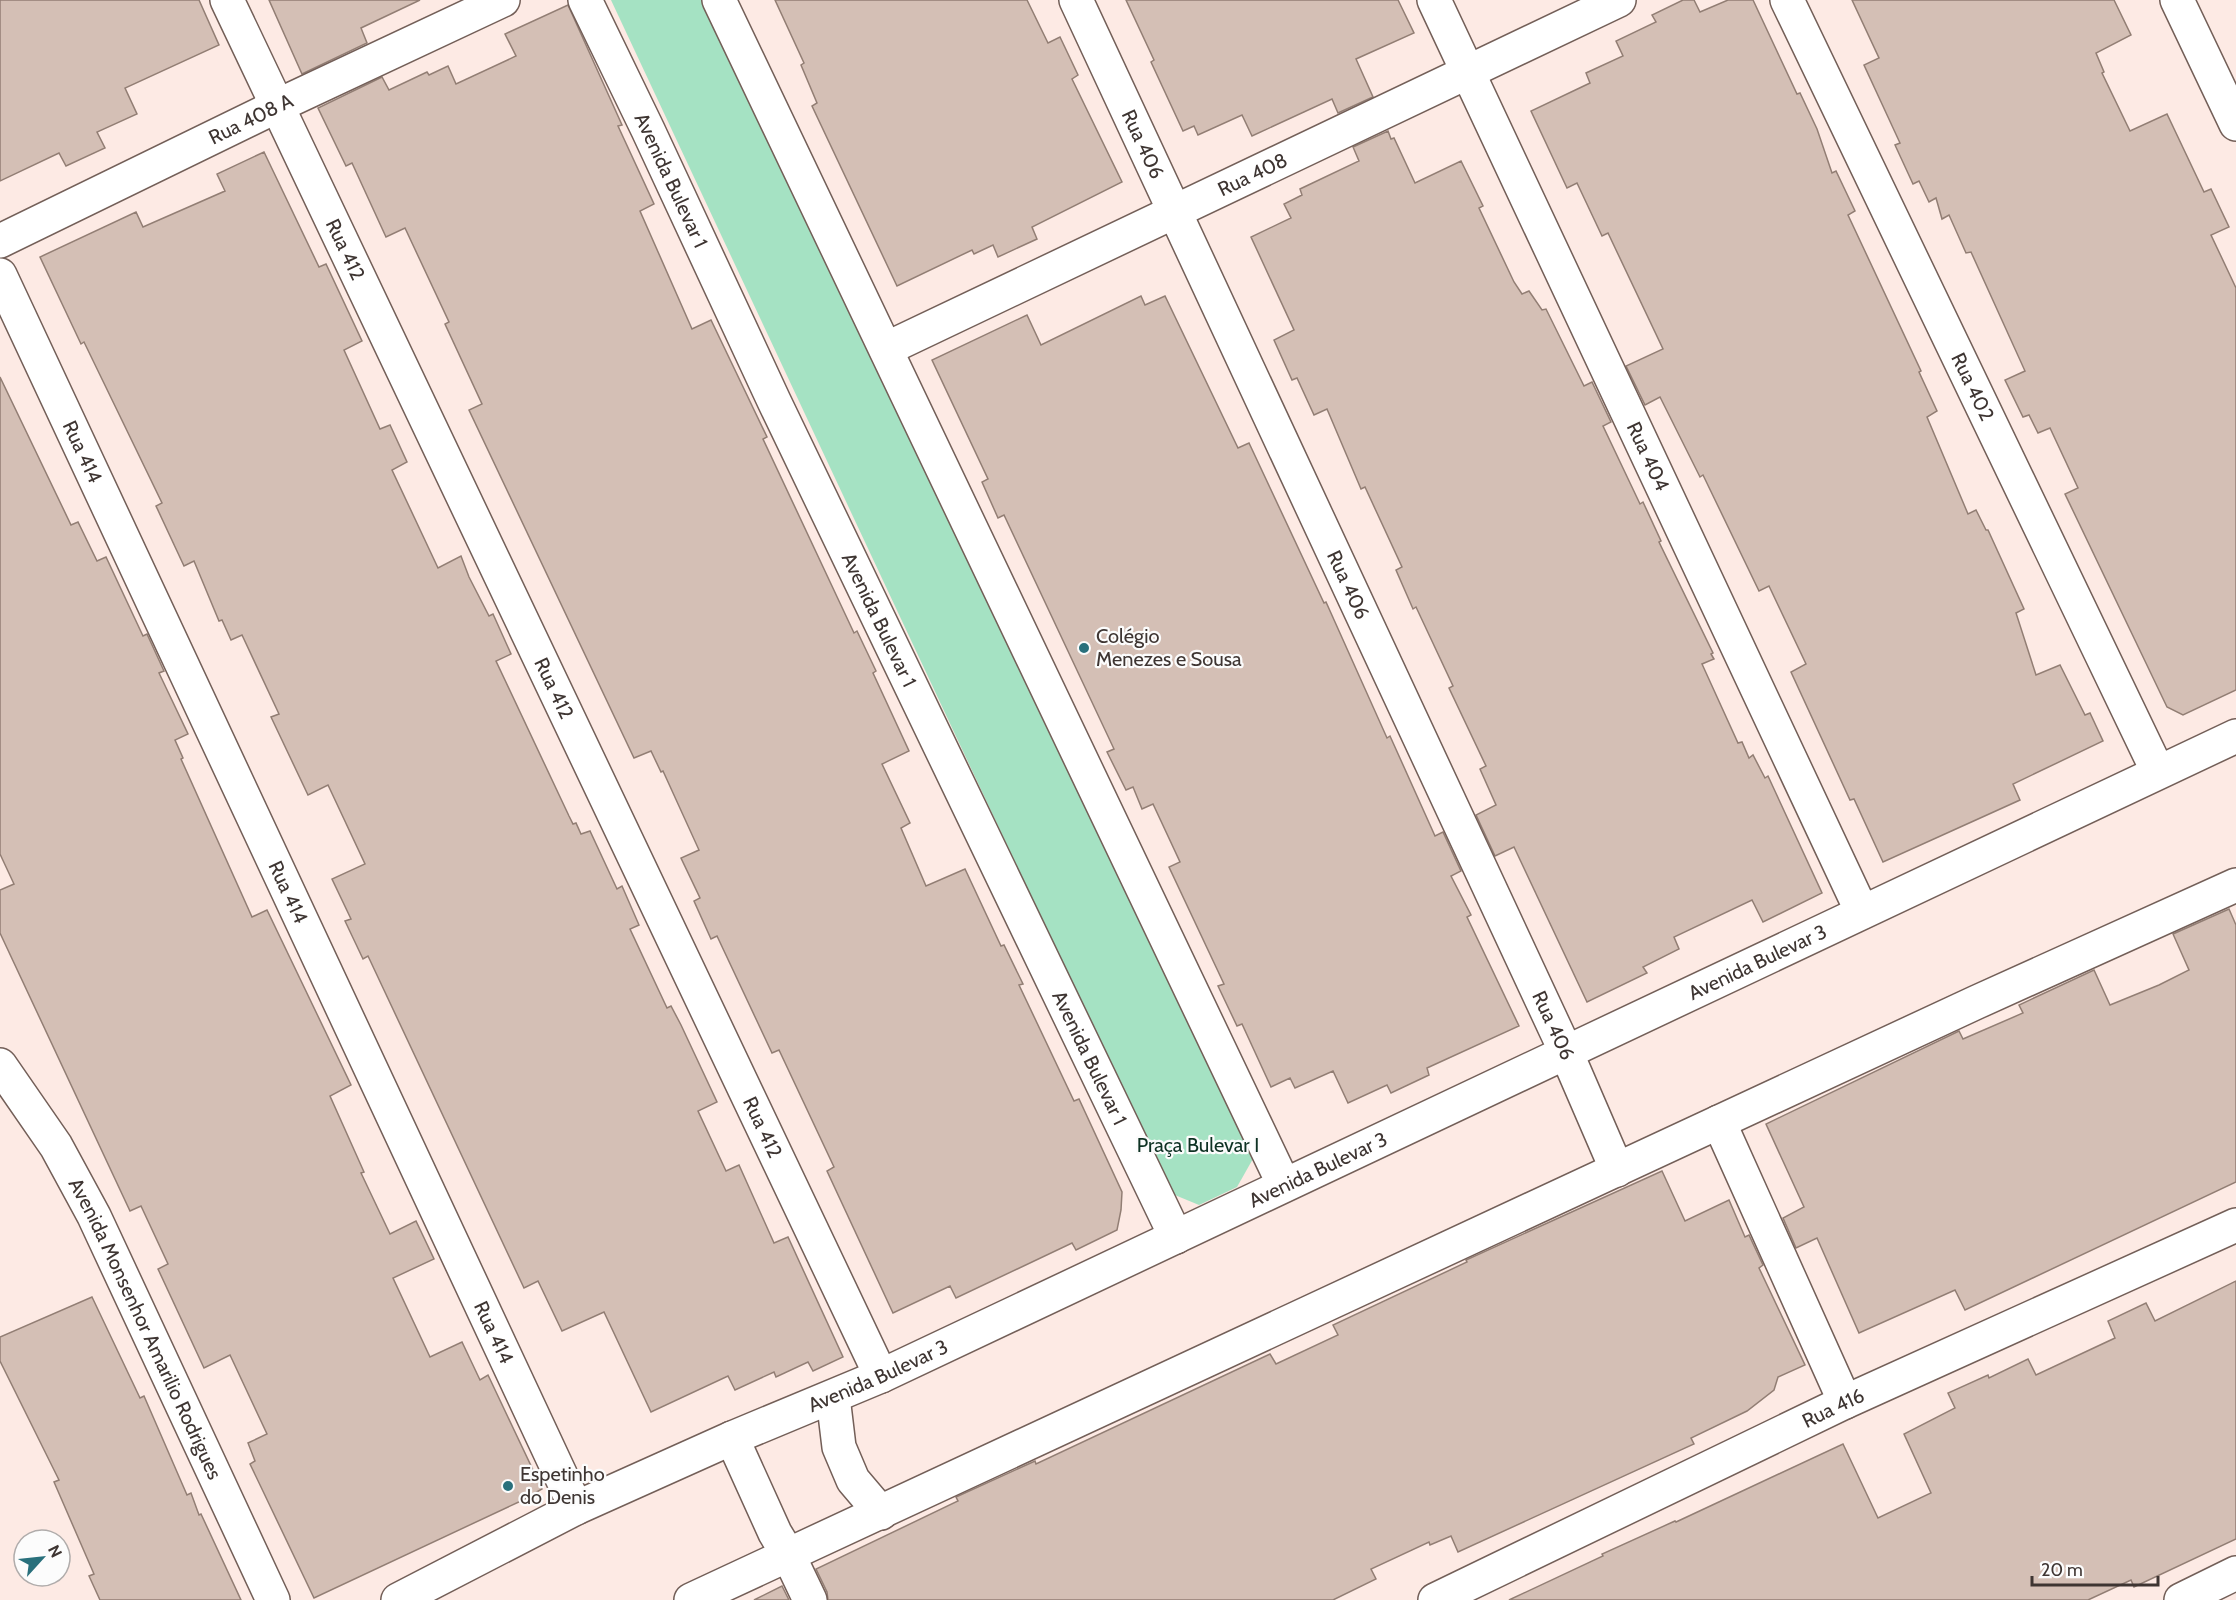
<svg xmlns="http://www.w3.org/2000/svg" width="2236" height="1600" font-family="Cabin,sans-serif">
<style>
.green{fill:#a5e2c3}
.building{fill:#d4bfb5;stroke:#927e74;stroke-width:1.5}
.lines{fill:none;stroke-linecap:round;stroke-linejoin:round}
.minor-casing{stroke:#735f58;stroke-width:36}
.minor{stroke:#fff;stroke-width:33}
.poi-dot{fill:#29707c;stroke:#fcfcfc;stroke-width:2}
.labels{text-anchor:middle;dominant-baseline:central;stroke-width:4.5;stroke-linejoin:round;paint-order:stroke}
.street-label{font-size:20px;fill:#3e3532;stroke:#fcfcfc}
.poi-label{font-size:20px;fill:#3e3532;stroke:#fcfcfc;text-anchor:start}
.park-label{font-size:20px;fill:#0e3223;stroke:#fcfcfc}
</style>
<rect width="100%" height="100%" fill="#fdeae4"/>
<!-- green -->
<polygon class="green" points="611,0 706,0 1254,1157 1237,1187 1199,1205 1170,1193"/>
<!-- building -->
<g class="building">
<polygon points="0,0 199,0 219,45 125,88 137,114 97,132 105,148 66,166 59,153 0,181"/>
<polygon points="269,0 420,0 361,28 367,43 302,74"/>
<polygon points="775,0 1027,0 1048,43 1060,37 1078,75 1072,79 1122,182 1032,227 1037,239 998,257 993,245 974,254 972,250 897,286 812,106 817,103 801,65 804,63"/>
<polygon points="1126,0 1398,0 1414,33 1356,59 1373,97 1338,113 1332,99 1252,136 1242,115 1198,135 1194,126 1183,131 1151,62 1154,60"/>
<polygon points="1683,0 1694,0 1700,12 1728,0 1753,0 1797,94 1800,93 1817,129 1832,173 1836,171 1855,211 1848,215 1921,371 1919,372 1937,411 1927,417 1968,514 1976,510 1986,530 1988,530 2024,609 2016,613 2036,675 2060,665 2085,715 2090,713 2103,741 2013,784 2020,800 1883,862 1854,799 1850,800 1791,672 1806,664 1769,586 1759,591 1703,475 1700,477 1660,397 1645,405 1626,366 1663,349 1608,233 1602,236 1577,183 1567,188 1531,111 1590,83 1586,73 1623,56 1616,41 1656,22 1652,15"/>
<polygon points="1852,0 2114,0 2131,35 2096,53 2104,72 2102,73 2130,131 2167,114 2204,192 2211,189 2229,227 2211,235 2236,288 2236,690 2183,715 2167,707 2065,494 2078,488 2050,428 2038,433 2029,415 2023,417 2005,380 2025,371 1971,252 1966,253 1949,215 1942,219 1936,198 1929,202 1919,181 1913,184 1895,145 1900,143 1864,65 1879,58"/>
<polygon points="568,5 622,125 618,126 654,204 640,211 692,329 711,320 767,437 763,439 854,633 857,631 876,671 873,673 909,751 882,764 910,823 901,828 926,886 965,869 1001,946 1004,945 1023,984 1019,985 1074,1101 1079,1099 1122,1192 1121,1210 1117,1230 1076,1250 1072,1243 956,1298 950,1286 893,1313 827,1171 834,1167 779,1050 772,1053 717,936 711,939 694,901 700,898 681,858 699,850 663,771 661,772 651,751 634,758 469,410 482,404 445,324 449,322 405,228 386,237 352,163 346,166 318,108 382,77 389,90 427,72 429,75 448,66 456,84 516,56 505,34"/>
<polygon points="1388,131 1391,139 1394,138 1415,183 1461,161 1483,206 1479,208 1514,282 1522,294 1529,291 1542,310 1546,309 1584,386 1592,382 1611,422 1603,426 1640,504 1643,502 1661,541 1659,542 1713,653 1711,654 1714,659 1702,664 1738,743 1742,742 1749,758 1753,755 1765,778 1768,776 1822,893 1763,922 1752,900 1674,937 1679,949 1643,967 1647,973 1587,1002 1514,847 1495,856 1476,815 1496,805 1480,769 1486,766 1449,688 1453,686 1416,607 1413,609 1396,570 1402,567 1365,487 1361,489 1327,409 1314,415 1297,378 1292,380 1274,340 1294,330 1251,237 1291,218 1284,204 1302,195 1300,189 1359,161 1353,147"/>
<polygon points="264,152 319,267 326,264 362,341 344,350 380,429 390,425 407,462 392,470 438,568 461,556 469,577 489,616 493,614 511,654 496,661 569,816 573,824 576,823 581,834 590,831 617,889 622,886 639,925 630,929 667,1008 671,1006 681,1025 717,1102 698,1111 726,1171 739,1165 774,1243 788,1237 843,1357 813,1371 808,1362 776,1377 774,1372 735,1390 728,1376 651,1412 604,1312 562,1331 538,1281 524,1288 368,956 363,959 345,921 351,919 332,879 365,864 328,785 308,795 271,717 279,714 242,635 231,640 222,620 219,621 194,561 184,566 156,506 162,503 84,342 81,344 40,257 136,212 143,227 225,191 217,174"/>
<polygon points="1141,296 1145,305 1165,296 1238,448 1249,443 1324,603 1326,602 1387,738 1390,736 1435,836 1443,832 1461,871 1451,876 1471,915 1467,917 1519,1026 1427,1068 1429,1075 1391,1093 1387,1085 1348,1103 1333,1071 1295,1088 1290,1078 1271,1087 1242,1024 1237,1026 1218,986 1224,984 1169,867 1180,862 1153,804 1142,809 1133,787 1126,790 1107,752 1114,749 1004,515 998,518 982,482 988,479 932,360 1027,315 1041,345"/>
<polygon points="0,377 71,525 78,522 97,561 106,557 143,636 147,634 164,671 159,673 188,734 175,740 183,758 181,759 252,917 267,910 351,1085 330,1096 364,1172 361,1173 390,1234 416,1221 434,1259 393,1278 430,1357 462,1342 480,1380 488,1375 542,1489 523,1500 314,1598 250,1464 255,1461 248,1443 267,1434 230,1355 204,1368 158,1269 168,1264 141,1206 130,1211 0,933 0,890 14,884 0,854"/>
<polygon points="2229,909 2236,925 2236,1182 1965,1310 1955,1290 1859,1333 1817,1238 1796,1248 1783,1218 1804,1207 1766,1124 1959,1031 1963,1039 2023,1013 2019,1005 2094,970 2110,1005 2159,985 2189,970 2173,934"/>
<polygon points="1662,1171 1685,1221 1729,1200 1745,1237 1749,1235 1763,1265 1759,1268 1805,1365 1778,1377 1774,1390 1747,1411 1691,1438 1694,1444 1458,1552 1451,1536 1430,1545 1429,1542 1371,1569 1376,1579 1333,1600 828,1600 827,1592 816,1569 958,1501 956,1497 1035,1461 1036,1464 1270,1354 1276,1364 1338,1335 1333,1325 1467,1262 1466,1260"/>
<polygon points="2236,1281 2236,1539 2134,1587 2131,1580 2088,1600 1509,1600 1603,1556 1602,1554 1675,1521 1676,1522 1843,1444 1878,1518 1931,1493 1904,1434 1955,1408 1948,1393 1988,1375 1989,1378 2028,1359 2036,1375 2115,1338 2108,1321 2146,1303 2155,1321"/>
<polygon points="92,1297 140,1398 144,1396 187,1495 191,1493 199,1515 201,1514 241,1600 100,1600 89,1576 94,1574 54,1482 59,1480 0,1361 0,1337"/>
<polygon points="782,1586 789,1600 754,1600"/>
</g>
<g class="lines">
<defs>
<g id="minor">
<path id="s1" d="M227 0 881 1376"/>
<path id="s2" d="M585 0 648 130 774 401 1176 1237"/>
<polyline points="719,0 1284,1185"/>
<path id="s3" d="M1076 0 1566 1052 1617 1170"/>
<path id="s4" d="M1434 0 1862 912"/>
<path id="s5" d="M1787 0 2158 772"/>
<polyline points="2177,0 2236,124"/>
<path id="s6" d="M0 241 277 106 503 0"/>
<path id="s7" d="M0 275 576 1508"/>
<path id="s8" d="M886 349 1619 0"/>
<path id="s9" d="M0 1065 56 1146 94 1216 273 1600"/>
<polyline points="1719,1122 1845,1402"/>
<polyline points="833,1397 839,1447 853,1480 881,1513"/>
<polyline points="732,1438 775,1533 789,1556 810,1600"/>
<path id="s10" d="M398 1600 576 1508 732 1438 881 1376 2236 736"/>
<polyline points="691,1600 1977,1002 2236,885"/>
<path id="s11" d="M1435 1600 1845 1402 2236 1225"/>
<polyline points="2181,1600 2236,1573"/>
</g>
</defs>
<!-- minor casing -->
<use href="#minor" class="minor-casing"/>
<!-- minor -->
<use href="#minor" class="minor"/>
</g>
<!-- markers -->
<g class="poi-dot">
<circle cx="1084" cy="648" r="6"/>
<circle cx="508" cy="1486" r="6"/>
</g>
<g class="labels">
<!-- street labels -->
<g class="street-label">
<text stroke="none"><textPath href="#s6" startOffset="279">Rua 408 A</textPath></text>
<text stroke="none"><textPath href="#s3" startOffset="159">Rua 406</textPath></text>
<text stroke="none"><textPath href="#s8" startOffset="406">Rua 408</textPath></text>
<text stroke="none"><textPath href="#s2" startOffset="200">Avenida Bulevar 1</textPath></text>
<text stroke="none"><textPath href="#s1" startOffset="276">Rua 412</textPath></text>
<text stroke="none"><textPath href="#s5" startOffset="429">Rua 402</textPath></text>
<text stroke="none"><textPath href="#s7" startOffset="195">Rua 414</textPath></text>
<text stroke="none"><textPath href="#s4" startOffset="504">Rua 404</textPath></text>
<text stroke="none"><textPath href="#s3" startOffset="645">Rua 406</textPath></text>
<text stroke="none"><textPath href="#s2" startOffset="686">Avenida Bulevar 1</textPath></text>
<text stroke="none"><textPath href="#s1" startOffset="762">Rua 412</textPath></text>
<text stroke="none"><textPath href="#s7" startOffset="681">Rua 414</textPath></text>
<text stroke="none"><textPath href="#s10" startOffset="1502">Avenida Bulevar 3</textPath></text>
<text stroke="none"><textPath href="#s3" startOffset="1131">Rua 406</textPath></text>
<text stroke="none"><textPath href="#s2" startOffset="1172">Avenida Bulevar 1</textPath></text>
<text stroke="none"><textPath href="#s1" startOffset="1248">Rua 412</textPath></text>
<text stroke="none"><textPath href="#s10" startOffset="1016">Avenida Bulevar 3</textPath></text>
<text stroke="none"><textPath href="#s9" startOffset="302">Avenida Monsenhor Amarilio Rodrigues</textPath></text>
<text stroke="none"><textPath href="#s7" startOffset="1167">Rua 414</textPath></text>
<text stroke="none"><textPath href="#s10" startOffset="530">Avenida Bulevar 3</textPath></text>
<text stroke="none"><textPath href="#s11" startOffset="442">Rua 416</textPath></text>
</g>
<!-- poi labels -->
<g class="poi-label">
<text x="1096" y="636">Colégio<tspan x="1096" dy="23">Menezes e Sousa</tspan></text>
<text x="520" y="1474">Espetinho<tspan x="520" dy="23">do Denis</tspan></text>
</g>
<!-- park labels -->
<g class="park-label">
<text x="1198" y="1145">Praça Bulevar I</text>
</g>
</g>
<!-- north arrow -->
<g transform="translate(42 1558) rotate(63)"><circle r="28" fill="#fcfcfc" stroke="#b0acab" stroke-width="1.5"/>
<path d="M0-4.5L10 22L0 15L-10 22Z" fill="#29707c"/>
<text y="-9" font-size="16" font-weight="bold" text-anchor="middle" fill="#3e3532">N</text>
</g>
<!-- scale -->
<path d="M2032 1576v9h126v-9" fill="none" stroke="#3e3532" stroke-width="3"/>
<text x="2041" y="1576" font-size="18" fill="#3e3532" stroke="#fcfcfc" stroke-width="4.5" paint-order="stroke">20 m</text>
</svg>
